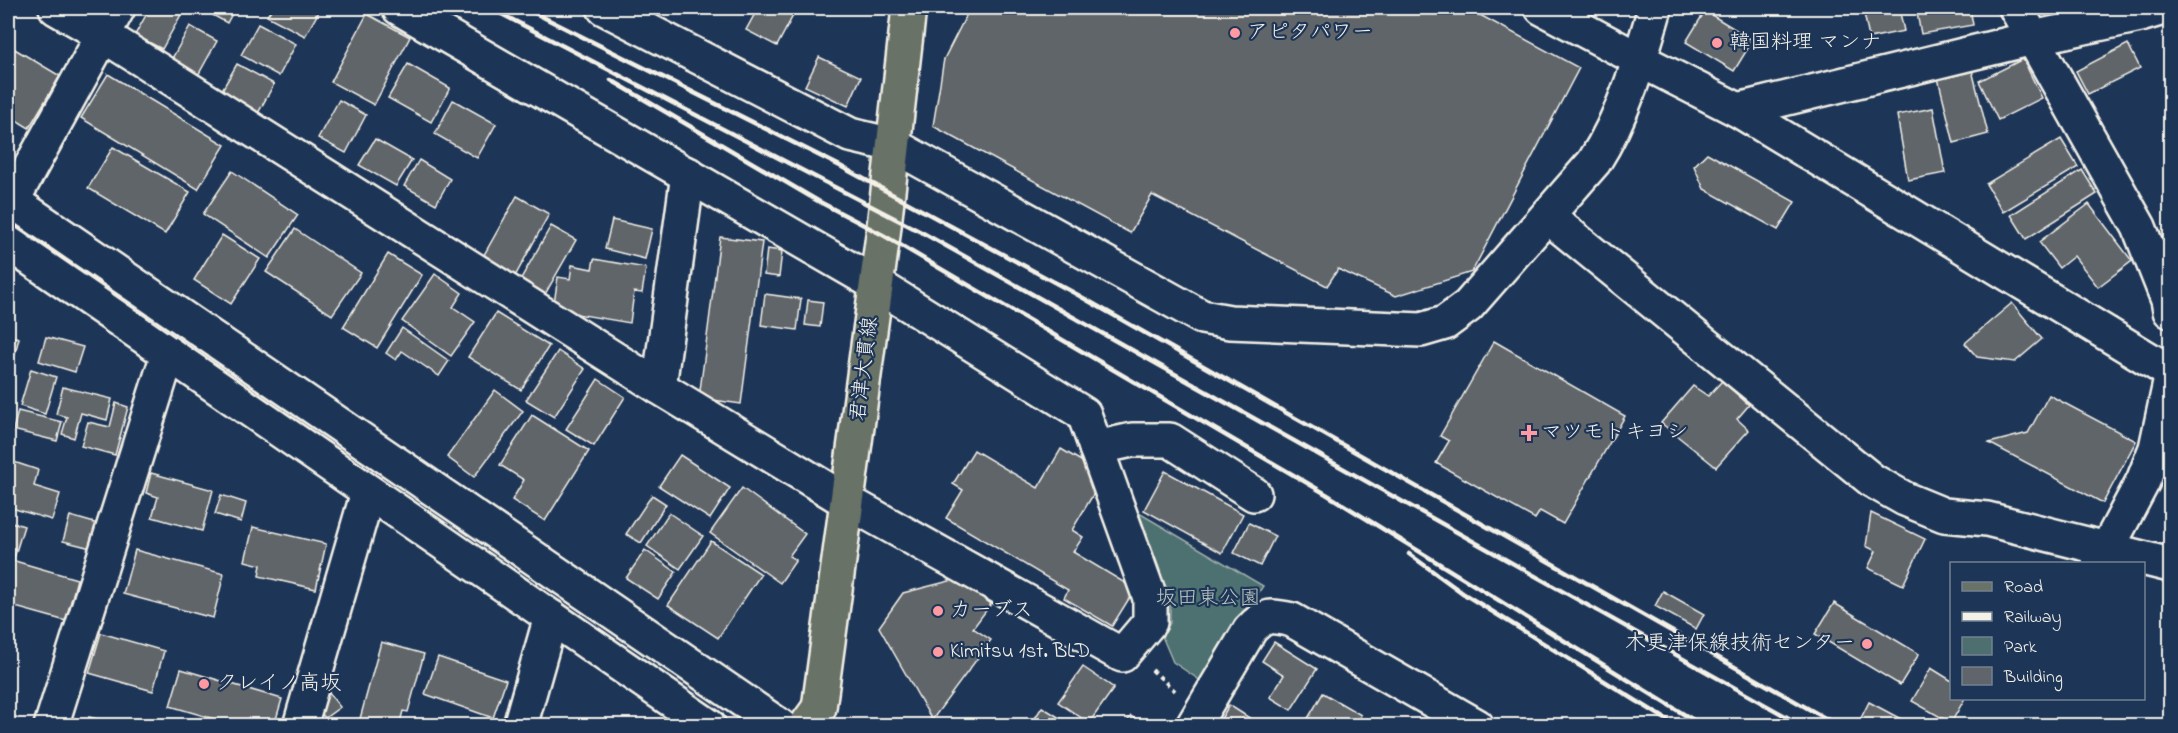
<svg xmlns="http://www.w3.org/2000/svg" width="2178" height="733" font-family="'Indie Flower','Klee One',sans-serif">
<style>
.green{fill:#4d6f70;stroke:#a0b0ac;stroke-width:1.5}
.building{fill:#60656b;stroke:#f4f1e8;stroke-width:1.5}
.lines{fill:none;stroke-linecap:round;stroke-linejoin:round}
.minor-casing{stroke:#f4f1e8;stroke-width:38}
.major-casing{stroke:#f4f1e8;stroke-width:38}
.path{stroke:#f4f1e8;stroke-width:4;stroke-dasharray:4.5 4.5;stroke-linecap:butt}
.minor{stroke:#1d3557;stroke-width:33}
.major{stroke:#697266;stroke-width:33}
.rail{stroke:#f4f1e8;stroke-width:4.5}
.poi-dot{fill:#ff9aa2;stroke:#1d3557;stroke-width:2}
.labels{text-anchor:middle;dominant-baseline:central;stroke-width:4.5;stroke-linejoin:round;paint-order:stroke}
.poi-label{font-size:21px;fill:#f4f1e8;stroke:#1d3557;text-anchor:start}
.street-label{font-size:21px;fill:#f4f1e8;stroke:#1d3557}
.park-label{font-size:21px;fill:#bac4be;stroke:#1d3557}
</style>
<rect width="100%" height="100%" fill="#1d3557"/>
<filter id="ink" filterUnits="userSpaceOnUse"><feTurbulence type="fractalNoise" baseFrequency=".0167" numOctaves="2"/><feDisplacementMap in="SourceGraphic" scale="12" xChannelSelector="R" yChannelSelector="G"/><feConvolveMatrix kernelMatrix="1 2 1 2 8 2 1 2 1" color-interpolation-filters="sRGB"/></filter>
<g filter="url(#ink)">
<!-- green -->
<polygon class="green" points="1139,513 1263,586 1201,681 1173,662 1162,636 1170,623 1170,598"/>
<!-- building -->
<g class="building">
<polygon points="150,8 176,8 183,11 162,49 135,35"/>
<polygon points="200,8 235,8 227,23"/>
<polygon points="272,8 321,8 305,36 267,16"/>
<polygon points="758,8 797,8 777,46 746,30"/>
<polygon points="970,8 1467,8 1579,68 1472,272 1396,296 1338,269 1327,286 1152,195 1130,233 933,126 944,59"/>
<polygon points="1863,8 1899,8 1904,31 1869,38"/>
<polygon points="1916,8 1970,8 1973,25 1921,34"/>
<polygon points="1705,11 1753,40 1734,71 1686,42"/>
<polygon points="367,14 410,37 374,105 331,82"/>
<polygon points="258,24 296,44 279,76 241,55"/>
<polygon points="190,26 217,41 196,79 169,64"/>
<polygon points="2128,44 2140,68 2088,94 2076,71"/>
<polygon points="8,45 60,76 29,128 8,115"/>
<polygon points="819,57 861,77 848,106 805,86"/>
<polygon points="2023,59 2042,98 1998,120 1979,81"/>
<polygon points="237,64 274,84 257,115 219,95"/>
<polygon points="408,64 450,88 431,122 388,98"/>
<polygon points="1972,70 1988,134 1954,143 1938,78"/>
<polygon points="108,74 225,145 198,189 81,118"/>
<polygon points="339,100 366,115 346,153 318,138"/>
<polygon points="453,100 496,124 477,158 435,134"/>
<polygon points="1933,108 1945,173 1908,180 1897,115"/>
<polygon points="375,139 412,160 396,186 359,165"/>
<polygon points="2061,139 2078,167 2003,212 1986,184"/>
<polygon points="113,147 190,192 165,234 88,188"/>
<polygon points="1707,153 1795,202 1778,230 1704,189 1694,166"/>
<polygon points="419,160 450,179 436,204 404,186"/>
<polygon points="2082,170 2097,194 2026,239 2011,215"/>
<polygon points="232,171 298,215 269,258 203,214"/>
<polygon points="517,196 549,214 513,280 480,262"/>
<polygon points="2089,204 2132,261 2098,287 2074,256 2059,268 2039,242"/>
<polygon points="612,220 652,229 645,259 605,249"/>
<polygon points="551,226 576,240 544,296 519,282"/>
<polygon points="295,229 361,273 332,315 266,272"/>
<polygon points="222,235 260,259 231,304 194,280"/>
<polygon points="720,237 762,242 741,404 699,398"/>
<polygon points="767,249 782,251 779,277 764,275"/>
<polygon points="388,254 422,275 377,348 343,327"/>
<polygon points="594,259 646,268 642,293 634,292 630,323 553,310 558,277 570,279 572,265 592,269"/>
<polygon points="435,274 462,293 453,307 475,322 451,356 402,321"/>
<polygon points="765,294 801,299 797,330 761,325"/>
<polygon points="808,300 823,302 820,327 805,325"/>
<polygon points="2012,303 2042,339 2015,362 1977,357 1965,343"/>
<polygon points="496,313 549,346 521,390 468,357"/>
<polygon points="402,328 449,361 439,376 402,351 396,360 386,353"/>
<polygon points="8,335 19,338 8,380"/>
<polygon points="46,337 83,347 75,372 39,361"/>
<polygon points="1494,341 1625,416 1563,524 1540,511 1535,519 1436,463 1449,441 1440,436"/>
<polygon points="558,351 585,369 554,417 526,400"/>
<polygon points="31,369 56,377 45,414 20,406"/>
<polygon points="598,379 625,397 594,446 566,429"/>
<polygon points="1722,381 1749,405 1737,419 1749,430 1716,467 1661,423 1693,386 1708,396"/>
<polygon points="63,387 112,399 107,420 81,413 74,438 62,434 67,417 56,414"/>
<polygon points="495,390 523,411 474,477 447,457"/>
<polygon points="2049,395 2136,441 2103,503 1989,443 2028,433"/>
<polygon points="116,403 128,407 115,455 81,446 88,422 110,427"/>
<polygon points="18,411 62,422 57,441 13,430"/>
<polygon points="532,415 589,451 545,521 512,500 524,480 500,465"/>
<polygon points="1061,449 1098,471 1100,483 1072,530 1083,537 1073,552 1135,589 1112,626 1064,598 1068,590 946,518 963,490 953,484 974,450 1038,488"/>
<polygon points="680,455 730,488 710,519 659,486"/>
<polygon points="8,460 38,470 34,486 60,494 52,520 8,507"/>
<polygon points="1165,471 1243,514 1222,553 1144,510"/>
<polygon points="151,473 213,490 202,531 152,517 158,497 146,493"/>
<polygon points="742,488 805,534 789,556 796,560 780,583 710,533"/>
<polygon points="221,495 246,503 241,522 215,514"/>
<polygon points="652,495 666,504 641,543 626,534"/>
<polygon points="669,513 703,536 680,569 647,546"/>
<polygon points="1871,513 1925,539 1903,585 1868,568 1876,551 1866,546"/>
<polygon points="70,516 98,524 91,548 63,541"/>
<polygon points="8,521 24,526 14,558 8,556"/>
<polygon points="1249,523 1275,536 1260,566 1234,553"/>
<polygon points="253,527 326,544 316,589 259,576 261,565 245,561"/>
<polygon points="711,541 761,574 718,638 668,605"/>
<polygon points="135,550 224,574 213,618 123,594"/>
<polygon points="645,550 676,572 658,599 626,578"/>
<polygon points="8,559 77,579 66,621 8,605"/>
<polygon points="957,579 991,604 973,628 991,640 932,720 879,627 903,593"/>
<polygon points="1663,591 1704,614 1696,629 1655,606"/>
<polygon points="1834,603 1919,654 1900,685 1815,634"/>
<polygon points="101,633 164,651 153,691 89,673"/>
<polygon points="381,642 424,654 408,712 403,711 399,726 358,726"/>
<polygon points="1274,642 1317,669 1291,710 1270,697 1284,675 1262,661"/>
<polygon points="438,657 506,680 493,718 425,694"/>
<polygon points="1083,667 1114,688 1089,723 1058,702"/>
<polygon points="1931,668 1952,681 1952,698 1965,698 1951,723 1912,701"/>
<polygon points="181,669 282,699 274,726 238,726 170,706"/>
<polygon points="328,692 340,707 325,718 313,703"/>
<polygon points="1323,693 1361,715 1355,726 1304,725"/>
<polygon points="1869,702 1914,726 1857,726"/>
<polygon points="1229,705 1262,726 1220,726 1218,724"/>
<polygon points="1042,707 1073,726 1030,726"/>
<polygon points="1131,716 1145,726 1124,726"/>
<polygon points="89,717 123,725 123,726 87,726"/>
</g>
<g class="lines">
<defs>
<g id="minor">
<polyline points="56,8 103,35 659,387 848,502 1122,655 1150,622 1150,598 1084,414 876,284 399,8"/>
<path d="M604 8 850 135 893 145 1202 317 1230 322 1421 330 1445 323 1468 306 1594 162C1624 115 1640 60 1655 8"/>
<polyline points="1542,8 1640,60 1738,110 2170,372"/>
<polyline points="2016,8 2139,227 2168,300 2170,311"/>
<polyline points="1738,110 2033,38 2140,15 2163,8"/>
<polyline points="8,198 780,726"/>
<polyline points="12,201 118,8"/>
<polyline points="1547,216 1873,481 1905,499 1944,515 1987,519 2170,565"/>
<polyline points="8,243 709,726"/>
<polyline points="659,387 688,174"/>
<polyline points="1096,448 1132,440 1170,440 1254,494"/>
<polyline points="2099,564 2143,481 2156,448 2170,383"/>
<polyline points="51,726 168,354"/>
<polyline points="300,726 368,492"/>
<polyline points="520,726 551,617"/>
<path d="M1193 726 1250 630C1264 614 1272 615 1292 620L1477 726"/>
</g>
<polyline id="major" points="806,726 819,708 883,235 909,8"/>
</defs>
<!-- minor casing -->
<use href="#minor" class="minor-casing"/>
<!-- major casing -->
<use href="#major" class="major-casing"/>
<!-- path -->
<polyline class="path" points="1152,670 1175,691"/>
<!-- minor -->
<use href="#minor" class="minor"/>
<!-- major -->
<use href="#major" class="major"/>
<!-- rail -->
<g class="rail">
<polyline points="490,8 923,233 1803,726"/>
<polyline points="525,8 840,166 1078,295 1839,726"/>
<polyline points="611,80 818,201 883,235 1326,494 1703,726"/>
<polyline points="1409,554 1464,594 1677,726"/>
</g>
</g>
</g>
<!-- markers -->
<g class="poi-dot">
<circle cx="1235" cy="33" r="6"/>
<circle cx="1717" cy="43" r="6"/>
<path d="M1526 424h6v6h6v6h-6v6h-6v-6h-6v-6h6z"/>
<circle cx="938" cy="611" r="6"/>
<circle cx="1867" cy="644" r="6"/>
<circle cx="938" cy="652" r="6"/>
<circle cx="204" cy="684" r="6"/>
</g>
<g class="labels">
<!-- poi labels -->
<g class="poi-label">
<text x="1247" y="33">アピタパワー</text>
<text x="1729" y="43">韓国料理 マンナ</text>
<text x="1541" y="433">マツモトキヨシ</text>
<text x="950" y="611">カーブス</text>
<text x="1855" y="644" text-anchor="end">木更津保線技術センター</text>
<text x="950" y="652">Kimitsu 1st. BLD</text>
<text x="216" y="684">クレイノ高坂</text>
</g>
<!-- street labels -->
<g class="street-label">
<text transform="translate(865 369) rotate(-83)">君津大貫線</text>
</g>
<!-- park labels -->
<g class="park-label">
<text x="1208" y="599">坂田東公園</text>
</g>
</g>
<!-- margin -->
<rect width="2178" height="733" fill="none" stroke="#1d3557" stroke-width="30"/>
<rect x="15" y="15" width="2148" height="703" fill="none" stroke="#f4f1e8" stroke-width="2" filter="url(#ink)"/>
<!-- legend -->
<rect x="1950" y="562" width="195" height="138" fill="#1d3557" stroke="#738091" stroke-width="1.5"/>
<rect x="1962" y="582" width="30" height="9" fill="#697266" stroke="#738091" stroke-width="1.5"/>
<text x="2004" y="592" font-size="18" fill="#f4f1e8">Road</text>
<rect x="1962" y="612" width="30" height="9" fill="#f4f1e8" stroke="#738091" stroke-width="1.5"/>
<text x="2004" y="622" font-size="18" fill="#f4f1e8">Railway</text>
<rect x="1962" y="637" width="30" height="18" fill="#4d6f70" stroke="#738091" stroke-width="1.5"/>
<text x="2004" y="652" font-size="18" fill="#f4f1e8">Park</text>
<rect x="1962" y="667" width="30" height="18" fill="#60656b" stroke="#738091" stroke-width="1.5"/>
<text x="2004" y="682" font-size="18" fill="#f4f1e8">Building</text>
</svg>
